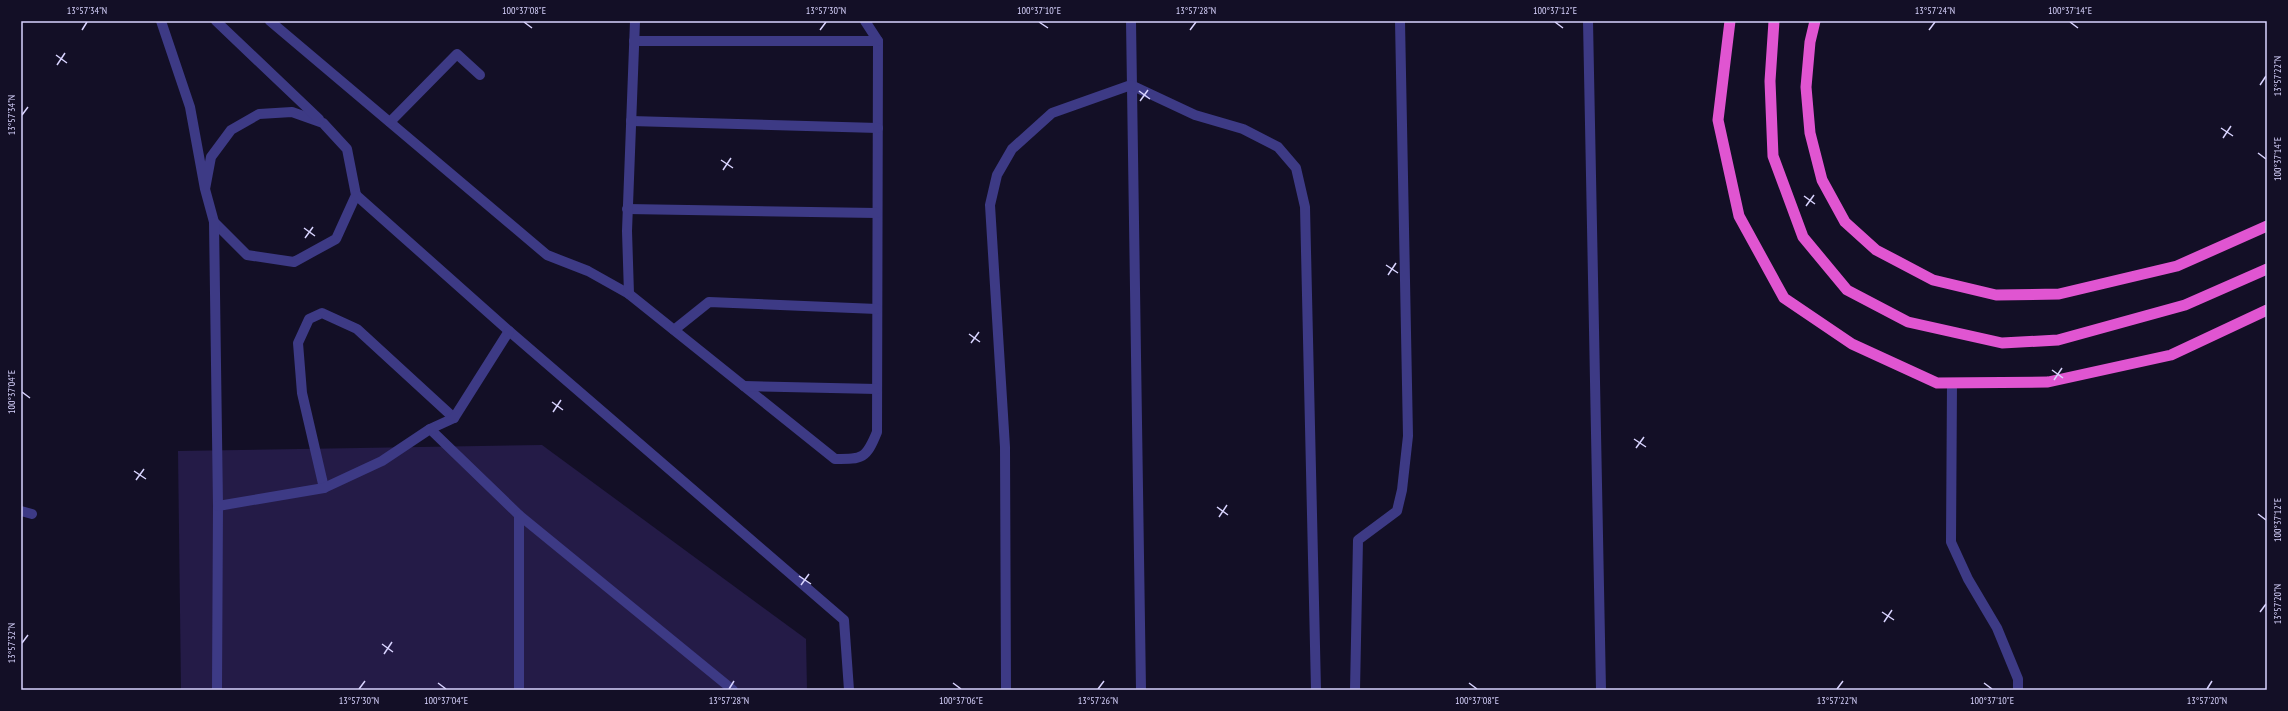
<svg xmlns="http://www.w3.org/2000/svg" width="2288" height="711" font-family="'PT Sans Narrow',sans-serif">
<style>
.building{fill:#241b47}
.lines{fill:none;stroke-linecap:round;stroke-linejoin:round}
.service{stroke:#3d3a85;stroke-width:10}
.minor{stroke:#3d3a85;stroke-width:10}
.trunk{stroke:#e055d1;stroke-width:11}
.ticks{fill:none;stroke:#d9d4ff;stroke-width:1.5}
.neatline{fill:none;stroke:#d9d4ff;stroke-width:1.5}
.ticks-label{font-size:10px;text-anchor:middle;fill:#d9d4ff}
</style>
<rect width="100%" height="100%" fill="#130f26"/>
<!-- building -->
<polygon class="building" points="542,445 806,639 807,690 181,690 178,451"/>
<g class="lines">
<!-- service -->
<g class="service">
<polyline points="161,21 190,107 205,189 214,222 247,255 294,262 336,239 356,195 347,149 323,123 292,112 259,114 231,130 211,157 205,189"/>
<polyline points="216,21 319,119"/>
<path d="M270 21 547 255 588 271 629 294 835 459C863 459 866 459 877 432L878 41 865 21"/>
<polyline points="1131,21 1141,690"/>
<polyline points="634,41 878,41"/>
<polyline points="631,121 878,128"/>
<polyline points="390,122 457,54 480,75"/>
<polyline points="356,195 509,331 844,620 849,690"/>
<polyline points="627,209 877,213"/>
<polyline points="214,222 218,506 217,690"/>
<polyline points="629,294 627,231 635,21"/>
<polyline points="674,330 709,302 877,309"/>
<polyline points="744,386 877,389"/>
<polyline points="430,429 519,515 733,690"/>
<polyline points="324,488 302,393 298,343 309,319 322,313 357,329 454,418"/>
<polyline points="218,506 324,488 382,461 430,429 454,418 509,331"/>
<polyline points="519,515 519,690"/>
<polyline points="1006,690 1005,447 990,205 997,175 1012,149 1052,113 1131,85 1195,115 1243,129 1278,147 1296,168 1305,207 1316,690"/>
<polyline points="1355,690 1358,540 1397,511 1402,490 1408,436 1400,21"/>
</g>
<!-- minor -->
<g class="minor">
<polyline points="1588,21 1601,690"/>
<polyline points="1952,383 1951,542 1968,579 1997,628 2018,679 2018,690"/>
<polyline points="21,511 32,514"/>
</g>
<!-- trunk -->
<g class="trunk">
<polyline points="1730,21 1718,120 1739,216 1784,298 1852,344 1937,383 2048,382 2171,355 2267,310"/>
<polyline points="1774,21 1770,81 1773,156 1803,237 1847,290 1908,322 2002,343 2058,340 2185,305 2267,269"/>
<polyline points="1815,21 1810,42 1806,87 1810,133 1822,180 1845,222 1876,250 1933,280 1996,295 2059,294 2177,266 2267,226"/>
</g>
</g>
<!-- ticks -->
<path class="ticks" d="M524 22 532 28M1039 22 1048 28M1555 22 1563 28M2070 22 2078 28M82 30 87 22M820 30 826 22M1190 30 1196 22M1929 30 1935 22M56 55 67 63M57 65 65 53M2260 85 2266 76M1139 91 1150 99M1140 101 1148 90M22 115 28 107M2221 128 2233 136M2223 138 2231 126M2258 153 2266 159M721 160 733 168M723 170 731 158M1804 196 1815 204M1806 206 1814 195M304 228 315 236M305 238 313 227M1386 265 1398 273M1388 275 1396 263M969 334 980 342M971 343 979 332M2052 370 2063 378M2054 380 2062 368M22 392 30 398M552 402 563 410M553 412 561 400M1634 439 1646 447M1636 448 1644 437M134 471 146 479M136 480 144 469M1217 507 1228 515M2258 514 2266 520M1219 517 1227 505M799 576 811 584M801 585 809 574M1882 612 1894 620M2260 612 2266 604M1884 622 1892 610M22 643 28 635M382 644 393 652M384 654 392 642M438 683 446 689M953 683 961 689M1469 683 1477 689M1984 683 1992 689M359 689 365 681M729 689 734 681M1098 689 1104 681M1837 689 1843 681M2207 689 2212 681"/>
<!-- border -->
<rect width="2288" height="711" fill="none" stroke="#130f26" stroke-width="44"/>
<rect x="22" y="22" width="2244" height="667" class="neatline"/>
<g class="ticks-label">
<text x="87" y="14">13°57'34"N</text>
<text x="524" y="14">100°37'08"E</text>
<text x="826" y="14">13°57'30"N</text>
<text x="1039" y="14">100°37'10"E</text>
<text x="1196" y="14">13°57'28"N</text>
<text x="1555" y="14">100°37'12"E</text>
<text x="1935" y="14">13°57'24"N</text>
<text x="2070" y="14">100°37'14"E</text>
<text transform="translate(2277 76) rotate(-90)" y="4">13°57'22"N</text>
<text transform="translate(11 115) rotate(-90)" y="4">13°57'34"N</text>
<text transform="translate(2277 159) rotate(-90)" y="4">100°37'14"E</text>
<text transform="translate(11 392) rotate(-90)" y="4">100°37'04"E</text>
<text transform="translate(2277 520) rotate(-90)" y="4">100°37'12"E</text>
<text transform="translate(2277 604) rotate(-90)" y="4">13°57'20"N</text>
<text transform="translate(11 643) rotate(-90)" y="4">13°57'32"N</text>
<text x="359" y="704">13°57'30"N</text>
<text x="446" y="704">100°37'04"E</text>
<text x="729" y="704">13°57'28"N</text>
<text x="961" y="704">100°37'06"E</text>
<text x="1098" y="704">13°57'26"N</text>
<text x="1477" y="704">100°37'08"E</text>
<text x="1837" y="704">13°57'22"N</text>
<text x="1992" y="704">100°37'10"E</text>
<text x="2207" y="704">13°57'20"N</text>
</g>
</svg>
